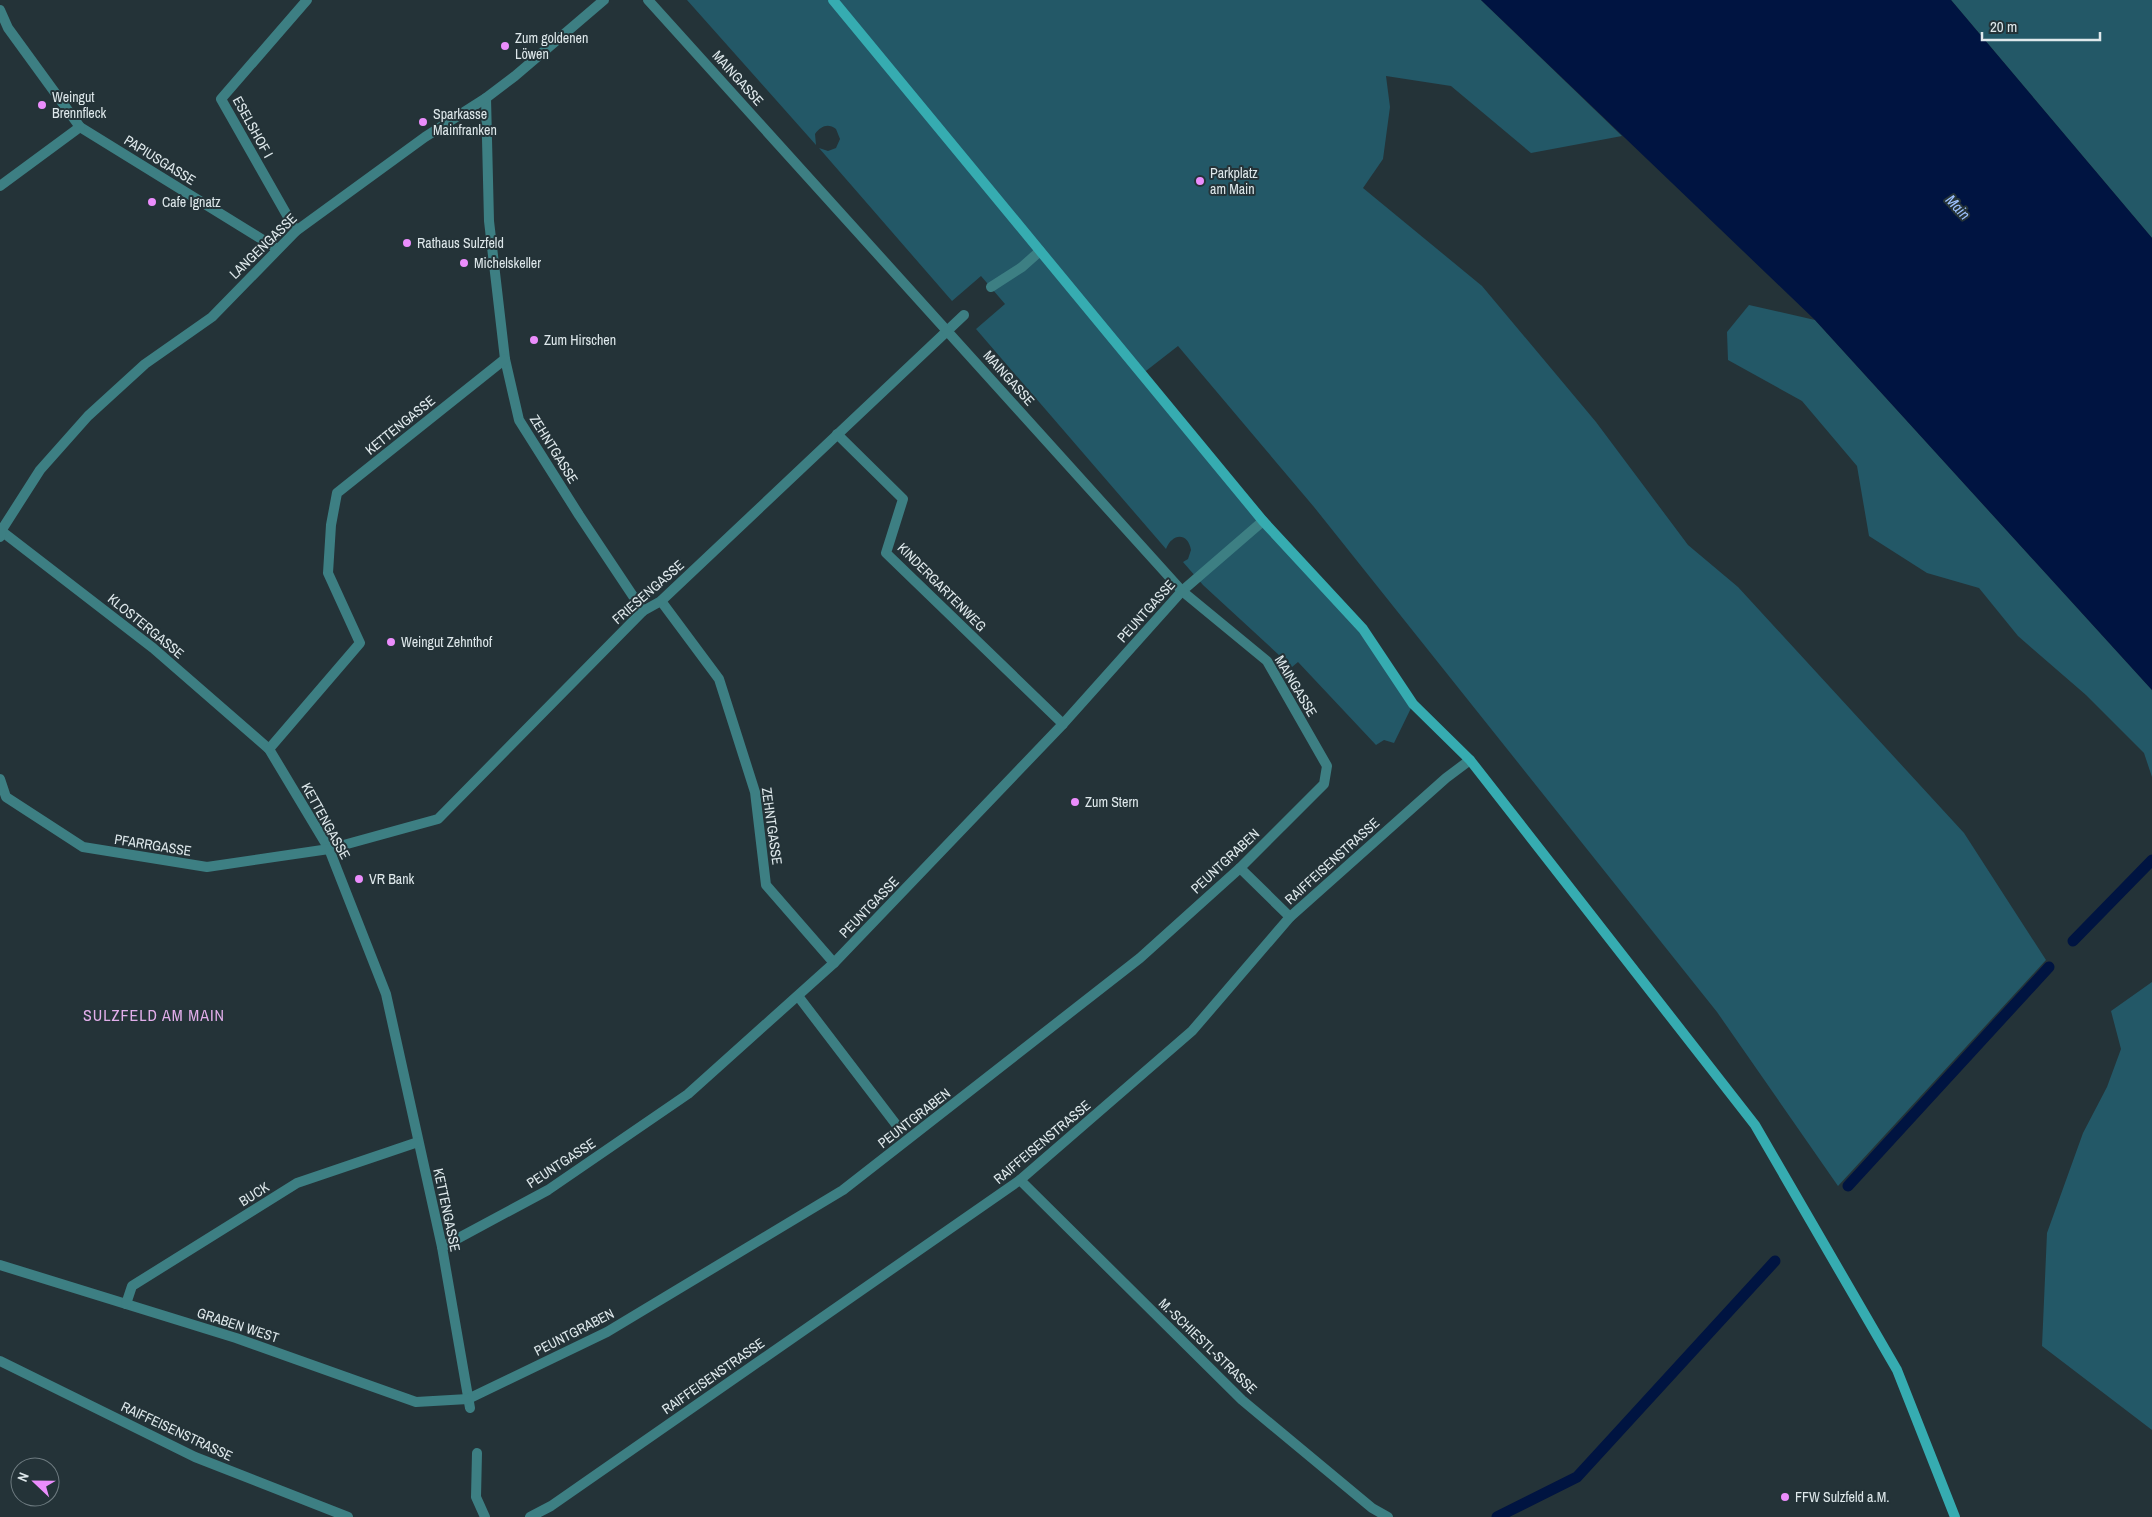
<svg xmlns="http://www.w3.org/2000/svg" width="2152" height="1517" font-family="'Archivo Narrow',sans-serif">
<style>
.green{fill:#235867}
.water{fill:#001441}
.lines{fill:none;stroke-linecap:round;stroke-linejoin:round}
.stream{stroke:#001441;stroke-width:11}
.service{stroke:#3d7f83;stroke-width:10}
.minor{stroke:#3d7f83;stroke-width:10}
.secondary{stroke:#36acb1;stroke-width:10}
.poi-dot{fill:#eb8dfc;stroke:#243338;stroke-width:2}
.labels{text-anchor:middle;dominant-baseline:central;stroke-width:4;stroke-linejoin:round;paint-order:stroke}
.poi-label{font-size:14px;fill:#dee8eb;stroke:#243338;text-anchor:start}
.street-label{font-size:14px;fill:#dee8eb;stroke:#243338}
.water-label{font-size:15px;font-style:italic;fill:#9dc1fe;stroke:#243338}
.quarter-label{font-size:16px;letter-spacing:1px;fill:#e1aeea;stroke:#243338}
</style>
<rect width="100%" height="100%" fill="#243338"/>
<!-- green -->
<g class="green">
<path d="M687 0H1481L1622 136 1531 153 1451 86 1386 76 1390 107 1383 159 1363 188 1482 286 1596 422 1688 545 1738 587 1964 833 2046 960 1838 1186 1717 1012 1314 507 1178 346 1142 374 1363 629 1413 704 1394 743 1384 740 1376 745 1298 662 1292 667 1203 585 1183 562 1188 559 1191 550C1188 532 1172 533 1166 549L976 329 1005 304 981 276 952 301 819 148 828 151 836 148 840 139 836 129C828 123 821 126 815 134L816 145Z"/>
<polygon points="1951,0 2152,0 2152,238"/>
<polygon points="1749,305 1815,320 2152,690 2152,777 2144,753 2086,695 2018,636 1979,588 1927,573 1869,536 1857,466 1802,401 1728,360 1727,332"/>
<polygon points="2152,982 2152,1430 2042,1346 2047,1233 2083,1133 2107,1087 2121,1049 2111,1011"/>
</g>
<!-- water -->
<polygon class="water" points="1481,0 1951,0 2152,238 2152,690 1815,320"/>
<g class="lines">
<!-- stream -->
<g class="stream">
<polyline points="2073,941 2152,860"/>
<polyline points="1848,1186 2049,967"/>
<polyline points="1497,1517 1577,1477 1775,1261"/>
</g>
<!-- service -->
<g class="service">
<polyline points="0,10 8,28 80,127 276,248"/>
<polyline points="486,98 489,221 505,359 519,420 579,515 643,611"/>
<polyline points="0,186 80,127"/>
<polyline points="296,231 221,99 307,0"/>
<polyline points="991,287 1022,267 1040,251"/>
<polyline points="837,434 903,499 886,553 1063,724"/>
<polyline points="0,530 153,648 269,749 329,849 386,994 442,1247 470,1408"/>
<polyline points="0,537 1,531 40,470 88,416 145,364 212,317 296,231 425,137 486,98 515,76 604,0"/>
<polyline points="661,601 719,679 755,792 766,885 834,963"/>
<polyline points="269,749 360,643 328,573 331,525 337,493 505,359"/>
<polyline points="0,779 6,797 83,847 207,867 329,849 438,819 643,611 661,601 964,315"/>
<polyline points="1240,868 1290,917"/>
<polyline points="798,996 898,1127"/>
<polyline points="442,1247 548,1190 688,1094 834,963 1063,724 1182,591 1263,521"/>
<polyline points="0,1265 236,1338 416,1402 468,1399 607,1332 843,1190 1140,958 1240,868 1324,784 1327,766 1267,661 1182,591 648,0"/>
<polyline points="126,1304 132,1286 297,1183 418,1142"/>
<polyline points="477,1453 476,1497 485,1517"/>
</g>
<!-- minor -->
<g class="minor">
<polyline points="1020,1180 1242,1400 1372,1508 1388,1517"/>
<polyline points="0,1361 195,1457 348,1517"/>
<polyline points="530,1517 551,1506 1020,1180 1192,1031 1290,917 1446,778 1470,760"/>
</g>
<!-- secondary -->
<polyline class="secondary" points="833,0 1263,521 1363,629 1413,704 1470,760 1755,1125 1897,1370 1955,1517"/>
</g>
<!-- markers -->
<g class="poi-dot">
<circle cx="505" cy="46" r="5"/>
<circle cx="42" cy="105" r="5"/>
<circle cx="423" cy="122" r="5"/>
<circle cx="1200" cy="181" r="5"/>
<circle cx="152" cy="202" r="5"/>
<circle cx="407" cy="243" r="5"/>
<circle cx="464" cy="263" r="5"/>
<circle cx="534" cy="340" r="5"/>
<circle cx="391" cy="642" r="5"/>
<circle cx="1075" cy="802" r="5"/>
<circle cx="359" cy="879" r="5"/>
<circle cx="1785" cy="1497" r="5"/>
</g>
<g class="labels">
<!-- poi labels -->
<g class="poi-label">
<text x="515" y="38">Zum goldenen<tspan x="515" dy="16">Löwen</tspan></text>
<text x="52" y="97">Weingut<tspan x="52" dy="16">Brennfleck</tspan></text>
<text x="433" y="114">Sparkasse<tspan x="433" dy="16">Mainfranken</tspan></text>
<text x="1210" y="173">Parkplatz<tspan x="1210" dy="16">am Main</tspan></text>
<text x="162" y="202">Cafe Ignatz</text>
<text x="417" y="243">Rathaus Sulzfeld</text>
<text x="474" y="263">Michelskeller</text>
<text x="544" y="340">Zum Hirschen</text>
<text x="401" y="642">Weingut Zehnthof</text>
<text x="1085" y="802">Zum Stern</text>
<text x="369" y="879">VR Bank</text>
<text x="1795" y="1497">FFW Sulzfeld a.M.</text>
</g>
<!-- street labels -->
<g class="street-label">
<text transform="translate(738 78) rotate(48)">MAINGASSE</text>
<text transform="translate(253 127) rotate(61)">ESELSHOF I</text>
<text transform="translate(160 160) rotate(32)">PAPIUSGASSE</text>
<text transform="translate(263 246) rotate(-44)">LANGENGASSE</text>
<text transform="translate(1009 378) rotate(48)">MAINGASSE</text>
<text transform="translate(400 425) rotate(-39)">KETTENGASSE</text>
<text transform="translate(554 449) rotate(58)">ZEHNTGASSE</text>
<text transform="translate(942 587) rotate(45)">KINDERGARTENWEG</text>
<text transform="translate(648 592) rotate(-41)">FRIESENGASSE</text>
<text transform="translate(1146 611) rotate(-48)">PEUNTGASSE</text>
<text transform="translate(146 626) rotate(39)">KLOSTERGASSE</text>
<text transform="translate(1296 686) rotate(59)">MAINGASSE</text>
<text transform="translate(326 821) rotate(61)">KETTENGASSE</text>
<text transform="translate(772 826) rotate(82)">ZEHNTGASSE</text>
<text transform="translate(153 845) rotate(9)">PFARRGASSE</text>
<text transform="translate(1225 861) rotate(-43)">PEUNTGRABEN</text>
<text transform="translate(1332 861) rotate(-42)">RAIFFEISENSTRASSE</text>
<text transform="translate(869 907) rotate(-46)">PEUNTGASSE</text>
<text transform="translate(914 1118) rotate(-38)">PEUNTGRABEN</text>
<text transform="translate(1042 1142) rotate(-40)">RAIFFEISENSTRASSE</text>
<text transform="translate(561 1163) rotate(-33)">PEUNTGASSE</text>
<text transform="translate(254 1194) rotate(-32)">BUCK</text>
<text transform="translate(447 1210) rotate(78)">KETTENGASSE</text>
<text transform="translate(238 1325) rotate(18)">GRABEN WEST</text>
<text transform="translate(574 1332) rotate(-27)">PEUNTGRABEN</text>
<text transform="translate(1208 1346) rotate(44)">M.-SCHIESTL-STRASSE</text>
<text transform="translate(713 1376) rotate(-35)">RAIFFEISENSTRASSE</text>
<text transform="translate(177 1431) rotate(25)">RAIFFEISENSTRASSE</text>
</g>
<!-- water labels -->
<g class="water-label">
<text transform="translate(1958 207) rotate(47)">Main</text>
</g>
<!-- quarter labels -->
<g class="quarter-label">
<text x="154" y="1015">SULZFELD AM MAIN</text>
</g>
</g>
<!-- north arrow -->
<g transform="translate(35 1482) rotate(292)"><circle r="24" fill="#243338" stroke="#6e7b80"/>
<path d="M0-4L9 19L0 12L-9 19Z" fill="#eb8dfc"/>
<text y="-8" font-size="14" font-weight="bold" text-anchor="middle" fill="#dee8eb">N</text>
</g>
<!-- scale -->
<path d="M1982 32v8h118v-8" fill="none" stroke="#dee8eb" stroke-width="2.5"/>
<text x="1990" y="32" font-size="15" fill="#dee8eb" stroke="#243338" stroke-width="4" paint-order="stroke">20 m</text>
</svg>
